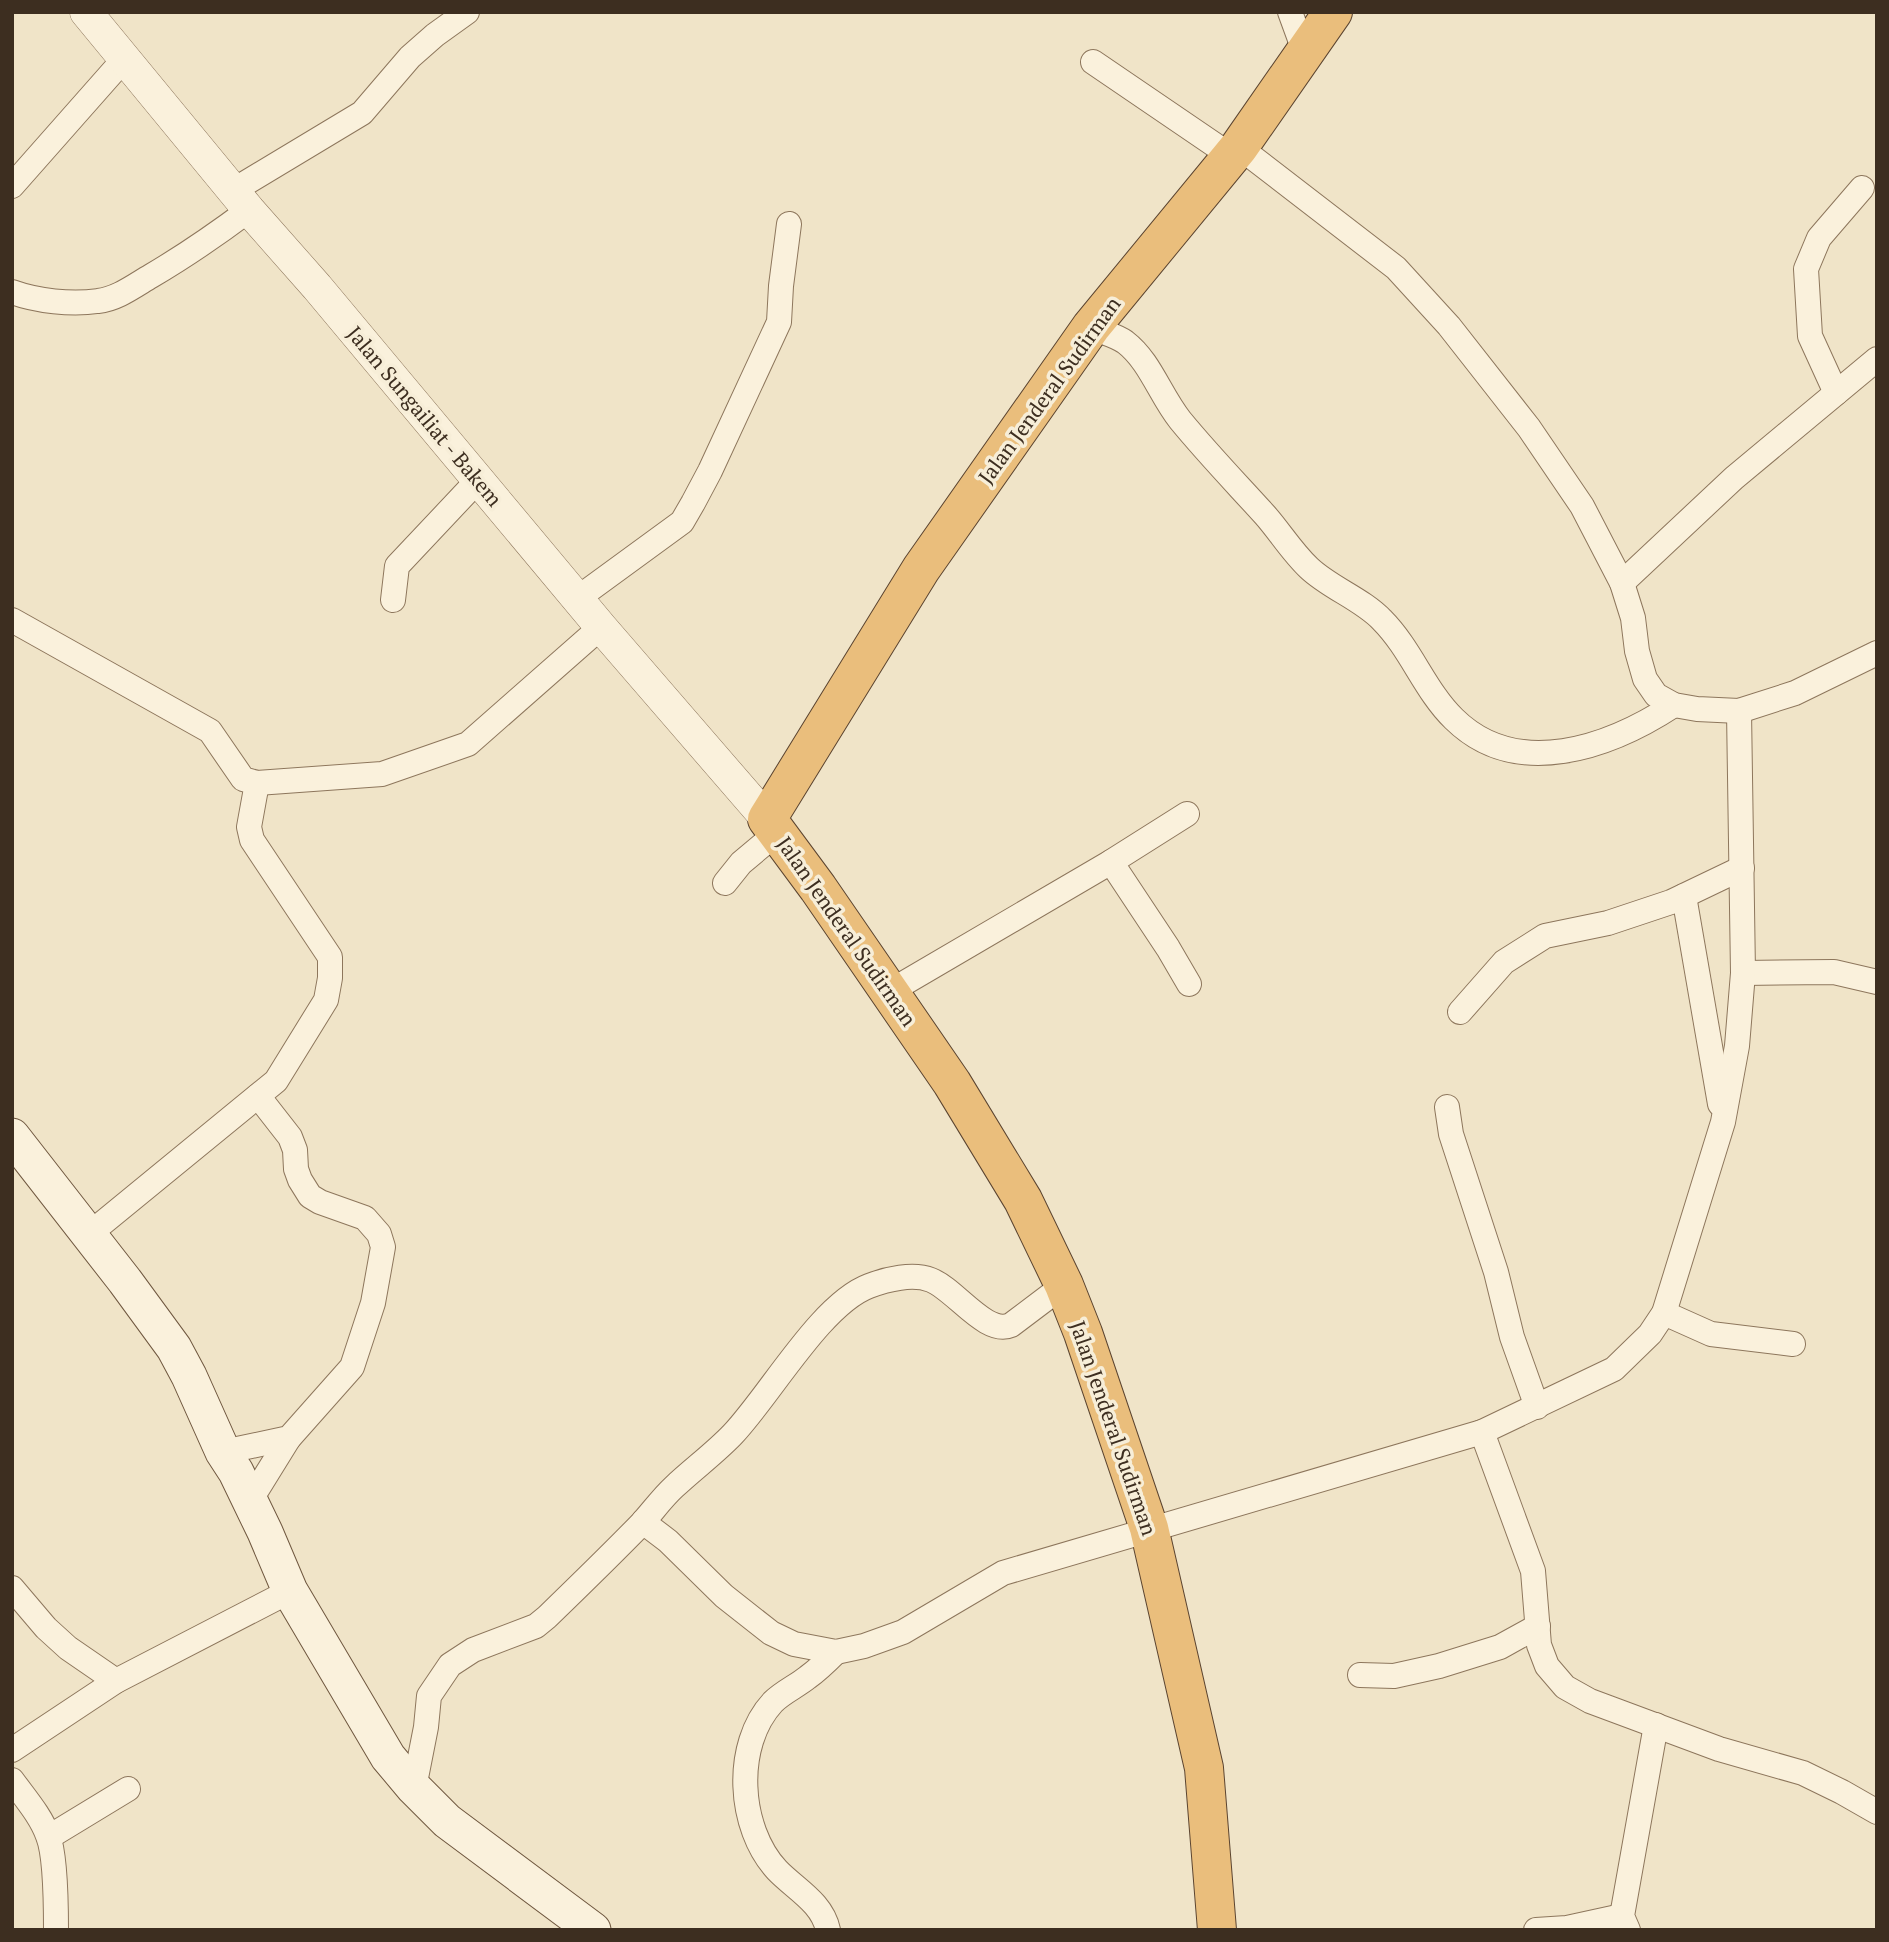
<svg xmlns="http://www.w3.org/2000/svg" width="1889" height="1942" font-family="'PT Serif',serif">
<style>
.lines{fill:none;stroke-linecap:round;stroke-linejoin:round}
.minor-casing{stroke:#8d765c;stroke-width:26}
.tertiary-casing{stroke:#8d765c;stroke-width:33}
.secondary-casing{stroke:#6f573f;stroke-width:37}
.trunk-casing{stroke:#5b4430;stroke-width:40}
.minor{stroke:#faf1dc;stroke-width:24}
.tertiary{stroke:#faf1dc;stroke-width:32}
.secondary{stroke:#faf1dc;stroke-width:35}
.trunk{stroke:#eabe7c;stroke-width:38}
.labels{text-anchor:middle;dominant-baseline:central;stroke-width:7;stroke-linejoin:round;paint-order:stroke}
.street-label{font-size:21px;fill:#3d2e20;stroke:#f7eed8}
</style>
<rect width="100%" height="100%" fill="#f0e4c8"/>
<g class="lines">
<defs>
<g id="minor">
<polyline points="1290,12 1305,53"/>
<polyline points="1093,62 1231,156"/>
<polyline points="1239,147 1396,268 1449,326 1529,428 1582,506 1622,583 1633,618 1637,651 1645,679 1656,695 1674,705 1697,709 1739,711 1795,693 1877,653"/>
<polyline points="12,186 125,58"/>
<polyline points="234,190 362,113 410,57 435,35 467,12"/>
<path d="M12 292C37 301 71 305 98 301 117 299 134 286 151 276 185 256 217 234 249 210"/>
<path d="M1091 327C1101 332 1115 335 1125 342 1150 361 1160 395 1180 420 1207 453 1236 483 1265 515 1280 532 1292 552 1309 568 1330 588 1362 599 1382 620 1411 649 1425 691 1454 719 1517 781 1610 747 1674 705"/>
<polyline points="1836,393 1810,336 1806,269 1819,238 1862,188"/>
<polyline points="1622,583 1734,478 1877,359"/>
<polyline points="578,598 682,522 693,503 710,471 779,322 781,286 789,224"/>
<polyline points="393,600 397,566 478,480"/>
<polyline points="12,620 210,731 243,779 257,783 382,774 468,744 601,627"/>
<polyline points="1111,862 1168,948 1189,984"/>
<polyline points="725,883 741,863 778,832"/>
<polyline points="1684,896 1720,1104"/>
<polyline points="1743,973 1834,972 1877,982"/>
<polyline points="889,992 1111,862 1187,814"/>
<polyline points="1460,1012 1504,962 1545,936 1608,923 1671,902 1742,868"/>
<polyline points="1447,1107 1451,1134 1496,1272 1512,1337 1537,1407"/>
<polyline points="88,1235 276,1081 326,1000 330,978 330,957 252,840 249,827 257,783"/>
<polyline points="1664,1313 1711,1334 1793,1344"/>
<polyline points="1482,1432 1533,1571 1539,1645 1547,1666 1565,1687 1590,1701 1719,1749 1803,1773 1842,1792 1877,1812"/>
<polyline points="223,1452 289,1438 352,1367 373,1303 383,1247 379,1234 365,1218 320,1202 310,1196 300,1180 296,1169 295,1150 290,1137 258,1096"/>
<polyline points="250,1501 289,1438"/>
<polyline points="643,1522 668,1541 724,1596 771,1633 794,1644 836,1652 864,1646 903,1632 1003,1573 1482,1432 1614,1369 1650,1334 1664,1313 1723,1122 1737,1046 1743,973 1739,711"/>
<polyline points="12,1588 46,1628 68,1648 116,1681"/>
<polyline points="1360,1675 1394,1676 1439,1666 1500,1647 1538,1626"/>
<polyline points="12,1750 116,1681 290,1591"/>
<path d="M12 1780C25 1798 41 1816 48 1836 56 1856 56 1907 56 1930"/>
<path d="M414 1788 426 1727 429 1696 450 1665 473 1650 536 1626 547 1617C579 1586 611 1555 642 1523 653 1511 662 1498 674 1487 693 1469 715 1453 733 1434 770 1395 821 1304 869 1286 887 1279 913 1273 931 1280 956 1290 986 1336 1011 1325L1064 1285"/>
<polyline points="49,1837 128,1789"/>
<path d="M828 1930C822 1902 795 1889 777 1870 738 1828 733 1745 773 1702 783 1692 797 1686 808 1677 818 1670 827 1661 836 1652"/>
<polyline points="1536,1930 1567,1928 1622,1916"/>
<polyline points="1628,1930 1622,1916 1656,1725"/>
</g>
<polyline id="tertiary" points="86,12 249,210 317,287 601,627 767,819"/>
<polyline id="secondary" points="12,1136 125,1281 174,1348 189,1376 223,1452 236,1472 265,1532 290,1591 388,1757 414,1788 447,1821 593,1930"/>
<polyline id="trunk" points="1217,1930 1204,1768 1149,1528 1083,1333 1064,1285 1023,1200 952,1083 818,888 767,819 921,569 1091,327 1239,147 1333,12"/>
</defs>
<!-- minor casing -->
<use href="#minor" class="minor-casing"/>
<!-- tertiary casing -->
<use href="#tertiary" class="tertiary-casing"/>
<!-- secondary casing -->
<use href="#secondary" class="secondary-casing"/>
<!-- trunk casing -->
<use href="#trunk" class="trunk-casing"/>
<!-- minor -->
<use href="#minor" class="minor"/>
<!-- tertiary -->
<use href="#tertiary" class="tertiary"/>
<!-- secondary -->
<use href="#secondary" class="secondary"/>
<!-- trunk -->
<use href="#trunk" class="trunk"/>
</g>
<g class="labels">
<!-- street labels -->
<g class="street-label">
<text transform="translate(1049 390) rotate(-54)">Jalan Jenderal Sudirman</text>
<text transform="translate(425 416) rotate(50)">Jalan Sungailiat - Bakem</text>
<text transform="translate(847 931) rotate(55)">Jalan Jenderal Sudirman</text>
<text transform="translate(1114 1428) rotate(71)">Jalan Jenderal Sudirman</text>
</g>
</g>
<!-- border -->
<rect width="1889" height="1942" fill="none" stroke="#3d2e20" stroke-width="28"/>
</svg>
